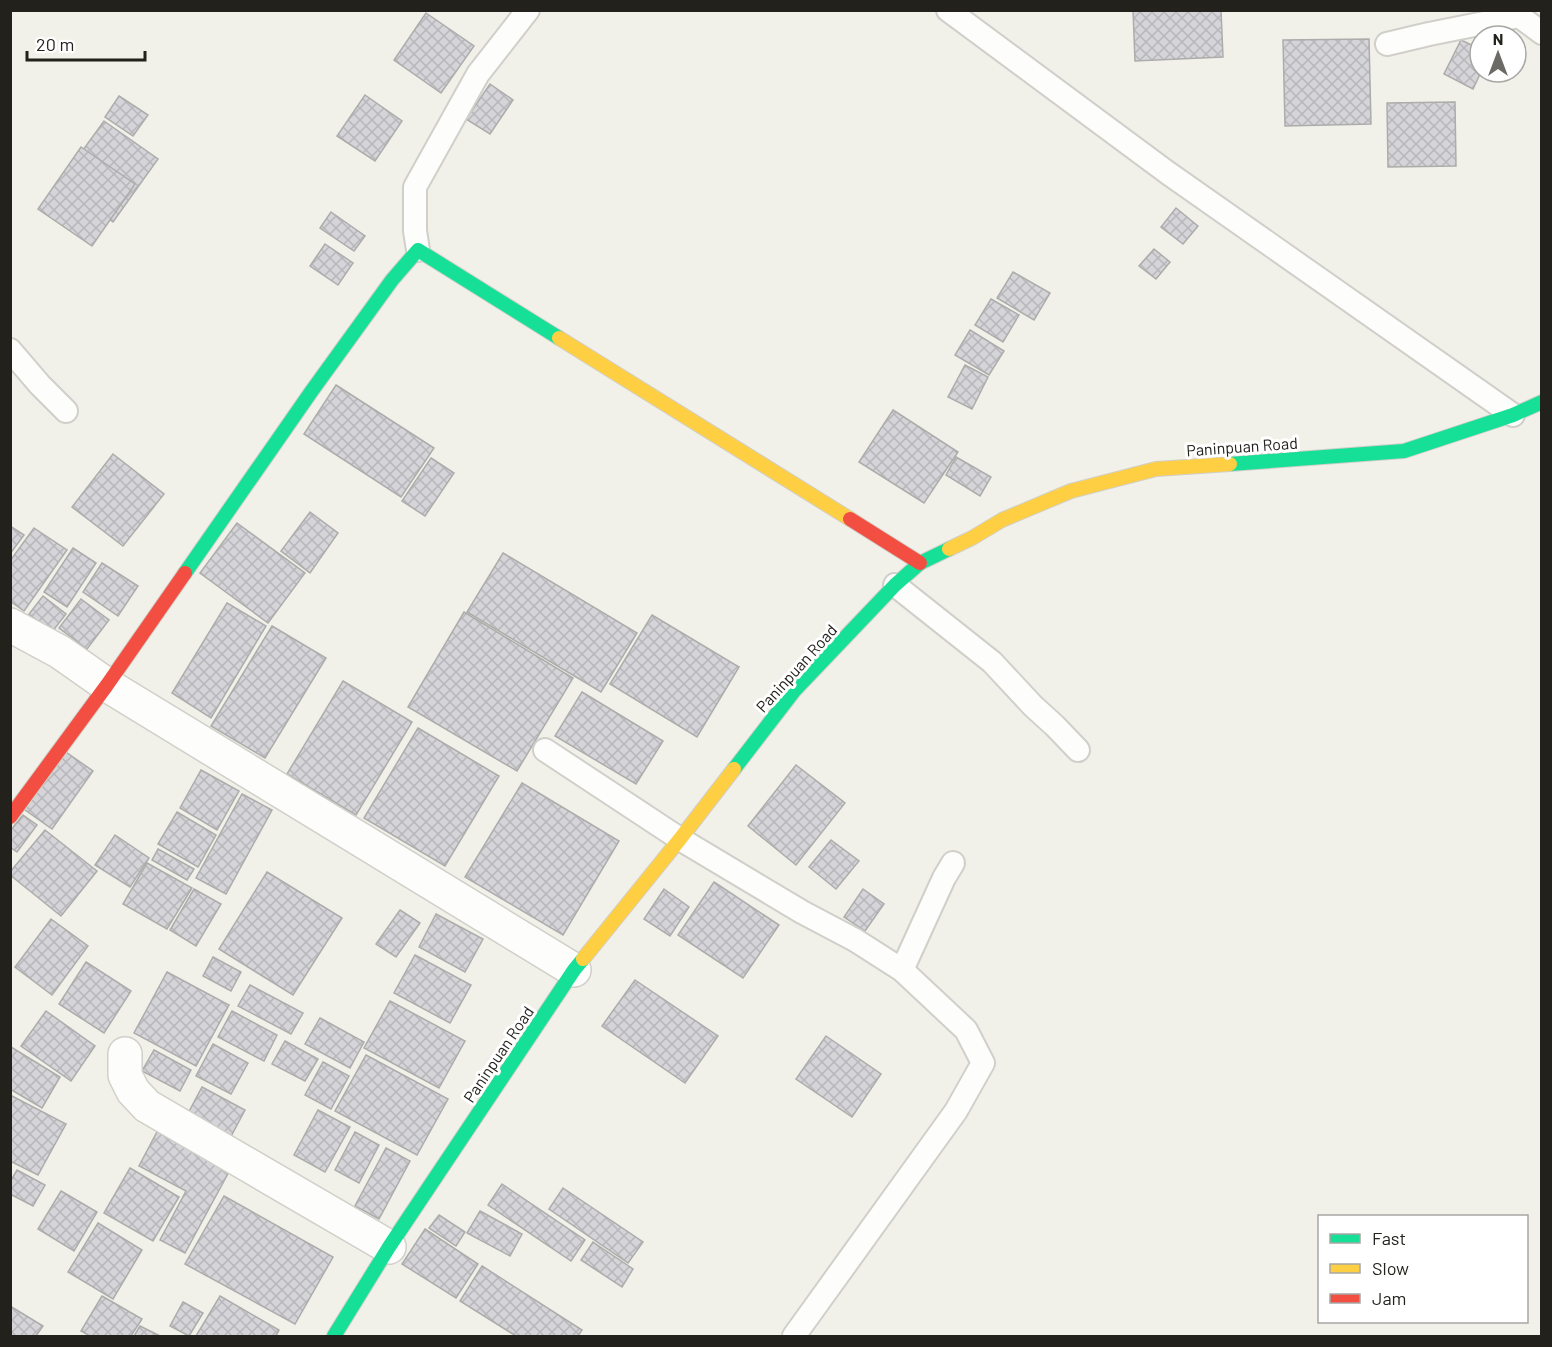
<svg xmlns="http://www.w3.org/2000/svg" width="1552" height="1347" font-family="Barlow,sans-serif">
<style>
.building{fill:url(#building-cross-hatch);stroke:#acacab;stroke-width:1.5}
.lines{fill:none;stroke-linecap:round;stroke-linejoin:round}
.lane-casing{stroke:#d0cfc9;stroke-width:26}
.street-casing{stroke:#d0cfc9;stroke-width:36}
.fast-casing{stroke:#d0cfc9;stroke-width:16}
.slow-casing{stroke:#d0cfc9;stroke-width:16}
.jam-casing{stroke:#d0cfc9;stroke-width:16}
.lane{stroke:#fdfdfc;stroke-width:22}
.street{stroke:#fdfdfc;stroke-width:33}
.fast{stroke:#16e098;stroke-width:14}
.slow{stroke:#ffcf43;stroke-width:14}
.jam{stroke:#f24e42;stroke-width:14}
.labels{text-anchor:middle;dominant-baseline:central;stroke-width:6;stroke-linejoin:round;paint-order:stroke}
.street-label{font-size:16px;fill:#22211c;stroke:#fff}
</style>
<defs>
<pattern id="building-cross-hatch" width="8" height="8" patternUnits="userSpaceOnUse" patternTransform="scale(1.5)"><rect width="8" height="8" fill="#d5d4d9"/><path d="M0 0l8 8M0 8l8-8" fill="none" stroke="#b7b6ba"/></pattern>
</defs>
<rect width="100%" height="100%" fill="#f2f1e9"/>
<!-- building -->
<g class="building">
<polygon points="1133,10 1221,10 1223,57 1135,61"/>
<polygon points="426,13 474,46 441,93 394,60"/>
<polygon points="1369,39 1371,124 1285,126 1283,40"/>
<polygon points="1461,40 1480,49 1480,72 1481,72 1473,89 1444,74"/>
<polygon points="490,84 513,100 490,134 466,119"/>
<polygon points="365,95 402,121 375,161 337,136"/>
<polygon points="119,96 148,115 133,136 105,117"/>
<polygon points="1455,102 1456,166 1388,167 1387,103"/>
<polygon points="104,121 158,159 113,222 59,183"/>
<polygon points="81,147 135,184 92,246 38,209"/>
<polygon points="1176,208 1198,226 1183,244 1161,227"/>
<polygon points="331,212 365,236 354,251 320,228"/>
<polygon points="325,244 353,263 338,285 310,266"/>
<polygon points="1154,249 1170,262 1156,279 1139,266"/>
<polygon points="1013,272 1050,293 1034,320 997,298"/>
<polygon points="991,299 1019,315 1003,342 975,325"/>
<polygon points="970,330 1004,351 989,375 955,355"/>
<polygon points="965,365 988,377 972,409 948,397"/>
<polygon points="336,385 434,448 401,497 304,434"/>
<polygon points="893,410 958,452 924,503 859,462"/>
<polygon points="113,454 164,494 123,546 72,507"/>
<polygon points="956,457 991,477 980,496 946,475"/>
<polygon points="431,458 454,473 425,516 402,501"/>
<polygon points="310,512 338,533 310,573 281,551"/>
<polygon points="237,523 305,573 268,623 200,573"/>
<polygon points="10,526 24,535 10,554"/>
<polygon points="34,528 67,550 24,611 10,601 10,561"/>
<polygon points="73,548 96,563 67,607 44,592"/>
<polygon points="503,553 637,633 601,692 467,612"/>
<polygon points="102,563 138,586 118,616 83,592"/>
<polygon points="43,596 66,614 52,632 29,614"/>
<polygon points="81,599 109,620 87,649 59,628"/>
<polygon points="227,603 266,626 211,718 172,693"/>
<polygon points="464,612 573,678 517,771 408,707"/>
<polygon points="652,615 739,667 697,737 610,684"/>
<polygon points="272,626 326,658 265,758 211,726"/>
<polygon points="343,681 412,722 356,815 287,774"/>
<polygon points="582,692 663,741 636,784 555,736"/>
<polygon points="418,728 499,776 445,866 364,818"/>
<polygon points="63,750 93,771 52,829 21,807"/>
<polygon points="796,765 845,803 796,865 748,826"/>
<polygon points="201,770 239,791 217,830 180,808"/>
<polygon points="522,783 619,841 563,935 465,877"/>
<polygon points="242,794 272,810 226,894 196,878"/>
<polygon points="177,812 216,835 198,867 158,844"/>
<polygon points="23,815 37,825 17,852 10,847 10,831"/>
<polygon points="45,830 97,871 61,916 10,875 10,872"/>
<polygon points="115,835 149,858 130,887 95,865"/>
<polygon points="831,840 859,861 836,889 809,867"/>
<polygon points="158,849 194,869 187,880 152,860"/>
<polygon points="147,863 192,888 167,929 123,904"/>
<polygon points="267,872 342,918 293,995 219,949"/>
<polygon points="714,882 779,925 743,978 678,935"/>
<polygon points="194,889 221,904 196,946 170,930"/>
<polygon points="664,889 689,907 670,936 644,919"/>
<polygon points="863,889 884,904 865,931 844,917"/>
<polygon points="400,910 420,923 396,957 376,944"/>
<polygon points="436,914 483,939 465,972 419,947"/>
<polygon points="51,919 88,946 52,995 15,967"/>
<polygon points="415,955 471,985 450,1023 394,993"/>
<polygon points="213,957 241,972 231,991 203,976"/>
<polygon points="86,962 131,991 104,1033 59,1004"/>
<polygon points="167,972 229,1005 196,1066 134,1033"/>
<polygon points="635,980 718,1036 685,1083 602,1026"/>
<polygon points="250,985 303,1013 291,1034 238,1006"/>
<polygon points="390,1001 465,1041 439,1088 364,1048"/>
<polygon points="46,1011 95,1046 71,1081 21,1046"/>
<polygon points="232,1011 277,1035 264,1061 218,1037"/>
<polygon points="320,1018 364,1042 350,1068 305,1044"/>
<polygon points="826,1036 881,1074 852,1117 796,1079"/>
<polygon points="285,1041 318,1059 305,1081 272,1064"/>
<polygon points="213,1044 248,1063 231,1094 196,1076"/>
<polygon points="11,1047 60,1077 42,1108 10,1089"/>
<polygon points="154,1050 191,1070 180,1091 142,1071"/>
<polygon points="366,1055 448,1099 417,1155 335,1111"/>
<polygon points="323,1062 349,1076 331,1109 305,1095"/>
<polygon points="202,1087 245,1110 228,1142 185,1119"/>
<polygon points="10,1095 66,1124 38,1175 10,1161"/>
<polygon points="318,1110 350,1127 325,1172 294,1155"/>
<polygon points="158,1130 231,1168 185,1253 160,1240 186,1191 139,1166"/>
<polygon points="355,1132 379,1145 359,1183 335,1170"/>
<polygon points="386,1148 410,1161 379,1219 355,1206"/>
<polygon points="130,1168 179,1197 153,1241 104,1213"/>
<polygon points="17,1170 45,1185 33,1206 10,1194 10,1182"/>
<polygon points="502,1184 585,1240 571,1261 488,1205"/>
<polygon points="563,1188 643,1242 628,1263 549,1209"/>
<polygon points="61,1191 97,1212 74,1251 38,1229"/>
<polygon points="224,1196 333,1257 295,1324 185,1264"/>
<polygon points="480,1211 522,1234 510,1256 467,1233"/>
<polygon points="439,1215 465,1232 456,1246 429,1228"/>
<polygon points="98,1223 142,1250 113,1299 68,1272"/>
<polygon points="425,1229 478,1264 456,1298 402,1264"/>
<polygon points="593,1242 633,1269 622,1287 581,1260"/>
<polygon points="482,1266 582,1330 578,1336 516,1336 460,1301"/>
<polygon points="102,1296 142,1319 131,1336 90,1336 81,1331"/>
<polygon points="220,1296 279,1330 276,1336 196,1336"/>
<polygon points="183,1302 203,1313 189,1336 170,1326"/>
<polygon points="10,1306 43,1326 36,1336 10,1336"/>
<polygon points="140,1326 160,1336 134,1336"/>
</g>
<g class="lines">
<defs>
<g id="lane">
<polyline points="948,10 1168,173 1513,415"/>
<polyline points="1520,10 1519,16 1542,33"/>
<polyline points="1387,44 1429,34 1519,16"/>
<polyline points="418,250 415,231 415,187 478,74 528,10"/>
<polyline points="10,350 40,385 66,411"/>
<polyline points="895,585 992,662 1033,706 1055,726 1078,750"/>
<polyline points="545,750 680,839 802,912 855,940 902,970 966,1030 983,1063 956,1111 794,1336"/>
<polyline points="902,970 944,878 953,863"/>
</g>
<g id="street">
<polyline points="10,625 60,652 107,685 574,970"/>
<polyline points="125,1054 125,1075 133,1091 147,1106 389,1247"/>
</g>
<g id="fast">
<polyline points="1230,464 1404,451 1513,415 1542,402"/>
<polyline points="185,573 311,392 392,280 418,250 559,338"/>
<polyline points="734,769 794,691 895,585 920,563 949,549"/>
<polyline points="334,1336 389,1247 574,970 583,959"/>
</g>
<g id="slow">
<polyline points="559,338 850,519"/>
<polyline points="949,549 972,538 1002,520 1071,491 1156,469 1230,464"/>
<polyline points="583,959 680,839 734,769"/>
</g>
<g id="jam">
<polyline points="850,519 920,563"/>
<polyline points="10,817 107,685 185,573"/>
</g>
</defs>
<!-- lane casing -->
<use href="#lane" class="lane-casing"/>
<!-- street casing -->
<use href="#street" class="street-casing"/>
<!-- fast casing -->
<use href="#fast" class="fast-casing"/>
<!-- slow casing -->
<use href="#slow" class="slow-casing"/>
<!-- jam casing -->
<use href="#jam" class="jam-casing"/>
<!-- lane -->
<use href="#lane" class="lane"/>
<!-- street -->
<use href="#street" class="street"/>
<!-- fast -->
<use href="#fast" class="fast"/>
<!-- slow -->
<use href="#slow" class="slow"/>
<!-- jam -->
<use href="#jam" class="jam"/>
</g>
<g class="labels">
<!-- street labels -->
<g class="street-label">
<text transform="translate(1242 446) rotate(-4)">Paninpuan Road</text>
<text transform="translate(796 668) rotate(-48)">Paninpuan Road</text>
<text transform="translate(498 1054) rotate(-56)">Paninpuan Road</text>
</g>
</g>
<!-- border -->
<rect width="1552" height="1347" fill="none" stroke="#22211c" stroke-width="24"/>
<!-- legend -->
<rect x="1318" y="1215" width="210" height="108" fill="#ffffff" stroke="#a7a6a4" stroke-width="1.5"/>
<rect x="1330" y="1234" width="30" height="9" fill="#16e098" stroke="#a7a6a4" stroke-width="1.5"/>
<text x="1372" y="1245" font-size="18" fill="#22211c">Fast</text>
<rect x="1330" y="1264" width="30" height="9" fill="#ffcf43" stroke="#a7a6a4" stroke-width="1.5"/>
<text x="1372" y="1275" font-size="18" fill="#22211c">Slow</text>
<rect x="1330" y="1294" width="30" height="9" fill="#f24e42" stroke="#a7a6a4" stroke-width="1.5"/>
<text x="1372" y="1305" font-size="18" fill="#22211c">Jam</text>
<!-- north arrow -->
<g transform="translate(1498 54)"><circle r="28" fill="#ffffff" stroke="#a7a6a4" stroke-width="1.5"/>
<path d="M0-4.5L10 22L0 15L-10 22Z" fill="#6b6a64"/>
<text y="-9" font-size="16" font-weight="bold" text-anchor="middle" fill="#22211c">N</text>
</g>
<!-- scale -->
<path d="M27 51v9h118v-9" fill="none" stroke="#22211c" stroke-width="3"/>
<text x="36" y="51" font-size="18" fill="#22211c" stroke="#ffffff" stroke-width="4.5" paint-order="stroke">20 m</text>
</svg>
